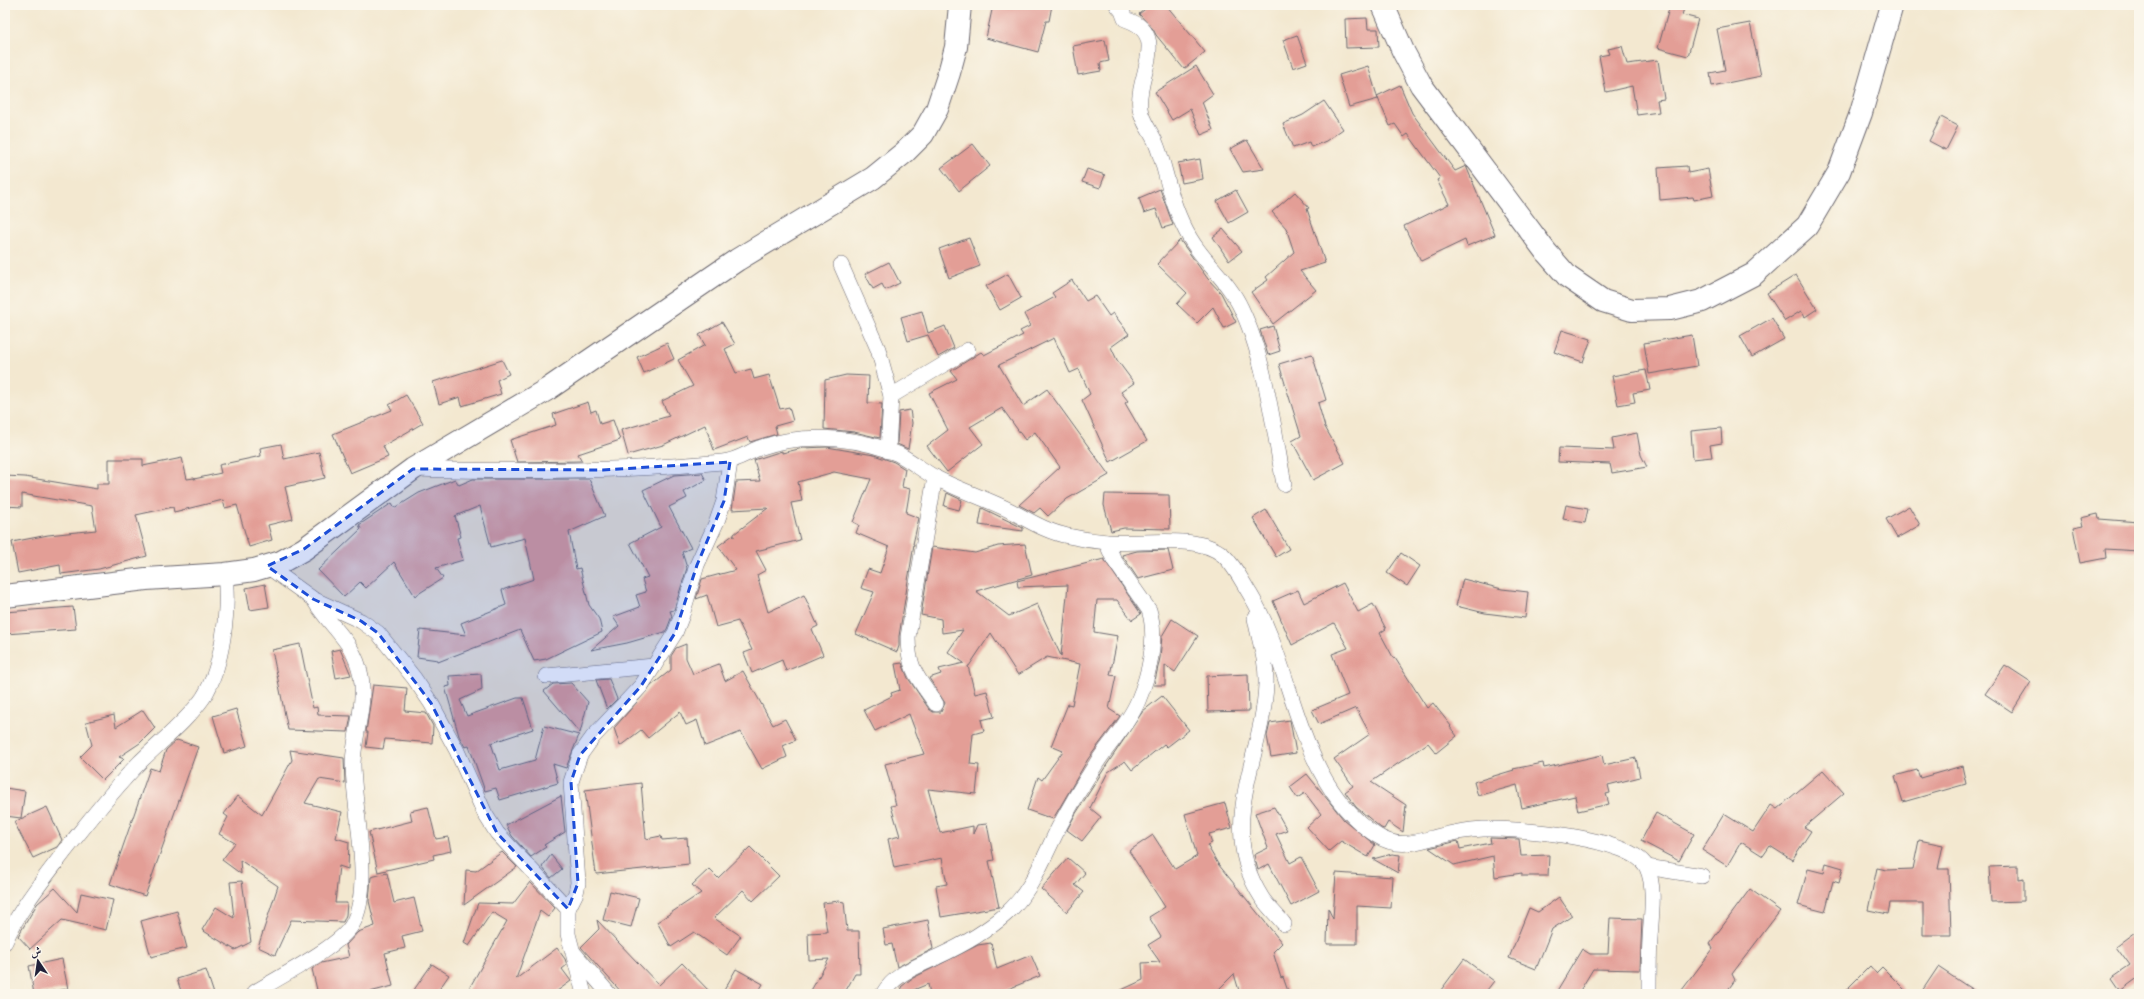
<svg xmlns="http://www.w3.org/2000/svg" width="2144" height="999" font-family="'Libre Caslon Text',Amiri,serif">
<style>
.building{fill:#e39e96}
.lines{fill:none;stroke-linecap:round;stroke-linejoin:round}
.minor-casing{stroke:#6b676f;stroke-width:16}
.secondary-casing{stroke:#6b676f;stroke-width:24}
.minor{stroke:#fff;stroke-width:15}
.secondary{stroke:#fff;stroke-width:22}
.marked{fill:#1d4ed8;fill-opacity:0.2;stroke:#1d4ed8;stroke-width:3;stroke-dasharray:8 5;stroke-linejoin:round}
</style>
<rect width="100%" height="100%" fill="#fbf7ec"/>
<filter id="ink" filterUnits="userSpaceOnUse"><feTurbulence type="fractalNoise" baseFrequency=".025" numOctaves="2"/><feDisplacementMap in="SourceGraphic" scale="8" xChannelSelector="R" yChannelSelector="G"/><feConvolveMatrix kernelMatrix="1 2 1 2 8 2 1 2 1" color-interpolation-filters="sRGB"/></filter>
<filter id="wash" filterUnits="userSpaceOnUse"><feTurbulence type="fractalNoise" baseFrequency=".012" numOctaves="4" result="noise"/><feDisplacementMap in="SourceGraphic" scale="16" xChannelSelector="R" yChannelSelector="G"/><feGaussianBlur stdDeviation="0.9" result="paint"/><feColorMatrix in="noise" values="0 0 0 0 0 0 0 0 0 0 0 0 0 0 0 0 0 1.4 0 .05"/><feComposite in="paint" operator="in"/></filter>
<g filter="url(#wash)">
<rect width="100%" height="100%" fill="#f3e8d0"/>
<g id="blocks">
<!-- building -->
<g class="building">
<polygon points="993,5 1052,5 1049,21 1046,21 1038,52 986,38"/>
<polygon points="1150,5 1166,5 1205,52 1184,69 1156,35 1153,29 1139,14"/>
<polygon points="1670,5 1685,5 1682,15 1698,19 1688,56 1658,48"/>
<polygon points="1367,18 1368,29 1378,29 1379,47 1346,48 1345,19"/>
<polygon points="1750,23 1761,76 1712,86 1710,73 1725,70 1717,29"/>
<polygon points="1297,35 1307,63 1293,68 1283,40"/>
<polygon points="1105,40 1109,61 1100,63 1101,71 1078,75 1073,46"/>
<polygon points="1622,46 1627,64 1658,60 1664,99 1657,100 1659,112 1637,115 1632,86 1606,92 1599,56 1610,54 1608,49"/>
<polygon points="1196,66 1213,94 1202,102 1213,130 1201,135 1190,109 1172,120 1155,92"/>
<polygon points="1368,66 1378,99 1349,107 1339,75"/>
<polygon points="1400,85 1412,113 1455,171 1466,166 1495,235 1467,246 1465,240 1421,261 1404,226 1449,204 1437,180 1440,178 1408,134 1404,137 1395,124 1390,126 1377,96"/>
<polygon points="1324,101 1343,129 1326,141 1311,147 1309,142 1293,148 1283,124 1303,115"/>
<polygon points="1941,117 1958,126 1946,150 1929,141"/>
<polygon points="1247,140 1264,169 1243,172 1230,149"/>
<polygon points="973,144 990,166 959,191 941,168"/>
<polygon points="1200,159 1203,179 1182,183 1178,163"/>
<polygon points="1687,166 1688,173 1708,169 1713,196 1694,200 1693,197 1660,200 1658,168"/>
<polygon points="1087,169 1105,175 1100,188 1082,182"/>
<polygon points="1160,189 1173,225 1163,228 1156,209 1144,213 1139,198"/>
<polygon points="1236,190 1248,212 1229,223 1217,201"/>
<polygon points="1295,192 1309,208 1307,209 1325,263 1300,271 1316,290 1273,324 1251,292 1268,280 1266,277 1294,252 1286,228 1272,212"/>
<polygon points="1223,229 1242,251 1229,261 1213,237"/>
<polygon points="969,238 980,266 949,278 939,249"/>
<polygon points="1180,240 1208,279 1221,293 1236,322 1224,328 1213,307 1197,323 1177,304 1187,293 1157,264"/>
<polygon points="889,262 900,283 885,290 882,284 873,289 865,274"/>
<polygon points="1008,274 1021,298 1000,310 986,286"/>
<polygon points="1796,275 1817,309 1805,317 1801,311 1785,321 1767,293"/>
<polygon points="1072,280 1086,301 1095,296 1109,316 1113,313 1129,334 1111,347 1117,360 1134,383 1121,392 1128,401 1125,403 1147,441 1110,462 1082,400 1090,394 1079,369 1070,373 1054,338 999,365 1023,406 1047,389 1109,475 1067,499 1048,516 1040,508 1034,513 1019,505 1060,467 1035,432 1025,440 1002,408 970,427 983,444 947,472 927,446 948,430 929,393 957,379 951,371 981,352 984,355 1023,335 1020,331 1030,326 1024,314 1055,297 1052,293"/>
<polygon points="922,311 928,333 945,326 954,348 938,357 928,335 908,341 901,317"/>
<polygon points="1772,318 1784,339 1752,357 1740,336"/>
<polygon points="722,322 735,344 725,349 736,373 751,369 754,379 769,375 780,409 789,407 793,421 775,426 777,434 750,442 748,437 714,450 705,425 663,445 628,455 621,430 669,416 662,401 693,386 678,360 705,345 699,335"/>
<polygon points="1273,326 1280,351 1268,355 1260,330"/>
<polygon points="1562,330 1591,339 1583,362 1554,352"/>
<polygon points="1692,335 1697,366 1649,374 1644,343"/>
<polygon points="667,343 674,359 644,373 637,357"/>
<polygon points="1312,354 1326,400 1318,403 1325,427 1345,463 1313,480 1292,441 1301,436 1279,364"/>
<polygon points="502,360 509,374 497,380 501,394 462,406 460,397 439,404 433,382"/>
<polygon points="1646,370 1650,390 1633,393 1635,402 1618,405 1612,376"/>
<polygon points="846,375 869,376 868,403 882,404 880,438 854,432 824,429 825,380"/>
<polygon points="406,395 423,423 383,446 388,457 350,473 333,434 392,410 389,405"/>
<polygon points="588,402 591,412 596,410 600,424 613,420 620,440 578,454 582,461 517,462 510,440 556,425 553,414"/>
<polygon points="910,410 912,423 908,449 897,444 899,412"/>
<polygon points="1721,428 1722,443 1710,445 1712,457 1693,459 1691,431"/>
<polygon points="1637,433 1641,455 1647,467 1612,473 1610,464 1558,462 1559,448 1614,450 1612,438"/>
<polygon points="281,444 284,459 319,452 325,478 285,487 293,519 268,525 272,540 249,547 237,505 225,508 223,500 174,512 173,507 136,515 147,556 99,569 61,574 60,565 18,573 12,542 48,535 96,530 92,506 22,494 22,507 5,506 5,476 25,477 97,489 97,484 109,484 109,459 143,459 143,466 182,458 187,479 194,478 194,479 221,473 219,465 261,456 260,448"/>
<polygon points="827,447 874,455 894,462 905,469 902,487 910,489 906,513 919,518 913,544 914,544 899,636 899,646 897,652 856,634 874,592 861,588 868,569 880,573 889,547 856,533 859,525 853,522 871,479 834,472 798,482 802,501 791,503 800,540 756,551 766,570 757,575 768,612 804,595 818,626 812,629 823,655 786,671 782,660 752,673 744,653 752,650 738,621 716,627 707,595 696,599 702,579 736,570 718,546 733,535 734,537 734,534 768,508 732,510 736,482 760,481 754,460 782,451 782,453 803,448"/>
<polygon points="702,473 706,480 684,492 687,498 669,507 691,548 682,552 687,568 674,610 670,611 672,616 667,629 665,632 627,643 591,650 619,626 613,617 640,607 636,595 646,592 642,579 648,577 630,543 661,527 643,490 674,475"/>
<polygon points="455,479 459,485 473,479 589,479 605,516 569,532 576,569 580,568 589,605 599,619 602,632 546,659 534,661 520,630 438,662 438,660 417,657 420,630 466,635 461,623 506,605 502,590 534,579 525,538 491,547 480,506 455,516 461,537 457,538 463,560 436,568 443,578 415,596 394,562 366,588 360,582 344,597 318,570 361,529 359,525 392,503 395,508 419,493"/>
<polygon points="947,493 962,500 959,510 944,506"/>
<polygon points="1105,494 1169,495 1170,529 1124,528 1111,531 1104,505"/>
<polygon points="1566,505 1588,509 1585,523 1563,519"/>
<polygon points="1909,506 1920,525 1897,538 1886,519"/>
<polygon points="982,508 1023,528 1023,531 979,525"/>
<polygon points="1266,510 1289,549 1276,557 1253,518"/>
<polygon points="2098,514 2099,519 2139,522 2139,551 2105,549 2106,558 2080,563 2073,528 2083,526 2081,518"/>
<polygon points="1025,544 1032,575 976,591 1009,616 1037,604 1061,656 1068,585 1018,587 1017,581 1104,559 1141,614 1132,620 1117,600 1097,600 1094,632 1118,636 1110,675 1116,676 1109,709 1120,716 1088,759 1053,819 1027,810 1038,777 1042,780 1063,751 1051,746 1068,704 1072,705 1080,664 1047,657 1018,675 991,633 969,666 968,666 975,694 987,691 994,717 981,720 984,731 973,734 970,764 979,765 976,794 928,789 940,833 973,826 973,834 977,825 987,824 994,860 989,861 999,907 941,917 936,886 947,884 942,858 894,868 888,839 900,836 891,806 896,805 885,764 924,754 909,714 875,731 864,710 892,696 891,693 900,690 895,664 902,663 908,678 929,709 933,712 941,712 945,703 929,678 941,674 939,669 964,663 948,652 963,630 942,633 941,619 921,615 932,547 975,553 998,546"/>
<polygon points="1168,550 1173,570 1138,579 1122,555 1137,551"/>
<polygon points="1401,553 1420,566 1407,586 1387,573"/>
<polygon points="1463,579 1502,589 1528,592 1525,618 1485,613 1456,606"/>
<polygon points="1343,583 1358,612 1373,604 1386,629 1380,633 1394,659 1395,658 1427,708 1433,703 1451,726 1450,727 1457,736 1436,753 1428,743 1371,782 1406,805 1403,832 1388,822 1384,829 1381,828 1356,807 1345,792 1353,786 1334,759 1370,734 1356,708 1319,724 1312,710 1348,695 1332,654 1348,648 1334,623 1292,645 1273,601 1298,590 1304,603"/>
<polygon points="265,584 269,607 250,610 246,588"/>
<polygon points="73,607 76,629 5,634 5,612"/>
<polygon points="1172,619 1198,636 1175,672 1165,665 1165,685 1154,685 1160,658 1162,636"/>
<polygon points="300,644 313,708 317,707 318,715 351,716 348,732 288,730 272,650"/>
<polygon points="686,644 686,658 693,674 719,664 725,681 743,671 773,725 785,719 796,740 783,746 787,757 762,769 741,732 705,746 697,720 686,725 680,712 648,738 641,730 620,746 614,728 652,685 671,670 671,656 676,648"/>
<polygon points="340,649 351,675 336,678 331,651"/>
<polygon points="2005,665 2031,682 2012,712 1985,694"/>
<polygon points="481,674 482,690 460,700 467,716 517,698 523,698 533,729 491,743 500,770 535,760 544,726 579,735 566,768 553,764 558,783 500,800 496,788 485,791 469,746 465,747 459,736 445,687 450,686 449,676"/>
<polygon points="1248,674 1249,711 1208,712 1207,676"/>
<polygon points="609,679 617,699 607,709 596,680"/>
<polygon points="571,683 588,702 580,733 544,691 553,684"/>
<polygon points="373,685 407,688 405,711 426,713 433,726 432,743 385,739 383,749 366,747 368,732 366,732"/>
<polygon points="1162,696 1189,730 1167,747 1164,744 1132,770 1125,761 1108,772 1090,808 1101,817 1082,841 1067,830 1075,815 1104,769 1143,711"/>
<polygon points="236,709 247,746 224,753 213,716"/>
<polygon points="143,710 155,728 140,743 119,757 124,759 103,780 80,757 92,745 86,722 114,715 116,727"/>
<polygon points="1290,720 1296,753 1271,757 1267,736 1270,723"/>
<polygon points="177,740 198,747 145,896 110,884 150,768 159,771 166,750"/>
<polygon points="290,750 344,758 345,783 319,779 305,803 342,812 336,838 349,842 348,869 339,866 335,903 347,903 346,915 343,922 291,920 275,955 258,947 278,886 240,860 241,874 222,860 235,843 219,834 228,817 224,814 238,796 262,815 292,760"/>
<polygon points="1602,755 1604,765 1636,758 1640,777 1608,785 1610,793 1606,794 1609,804 1578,811 1575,796 1522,808 1517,785 1478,796 1474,782 1514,770 1513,769 1543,763 1544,768"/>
<polygon points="1962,766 1966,784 1903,802 1895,776 1917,770 1920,778"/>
<polygon points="1823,770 1844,793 1804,827 1811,831 1792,860 1770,846 1763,856 1741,842 1727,866 1702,850 1724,814 1753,832 1771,805 1777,809"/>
<polygon points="1307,774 1344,820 1375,845 1368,857 1341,841 1329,851 1307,827 1321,814 1305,793 1297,798 1290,787"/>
<polygon points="641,783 646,839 661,836 662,840 687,838 689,864 596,874 585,790"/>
<polygon points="5,788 25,791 21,818 5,816"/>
<polygon points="561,796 565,832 544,845 546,847 531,857 512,836 506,825"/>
<polygon points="1225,803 1232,828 1209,834 1212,843 1207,845 1218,864 1282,943 1273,952 1281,978 1283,977 1289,994 1240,994 1234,974 1214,994 1113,994 1143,980 1142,963 1160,962 1148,945 1161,937 1149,917 1165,907 1129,851 1153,835 1175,869 1197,856 1185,814"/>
<polygon points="47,807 62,840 57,847 33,858 14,822"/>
<polygon points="428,807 436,839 448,837 451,851 433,855 434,859 378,872 369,832 412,821 410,811"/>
<polygon points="1274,807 1287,830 1276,834 1290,863 1301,857 1319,891 1291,906 1269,864 1258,870 1254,855 1268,848 1255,813"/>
<polygon points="1656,813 1694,834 1679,861 1641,841"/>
<polygon points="1490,838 1519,839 1521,856 1549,855 1548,876 1522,876 1522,873 1495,877 1493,856 1454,865 1429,848 1458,841 1460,849 1491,843"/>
<polygon points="1919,840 1943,845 1938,869 1949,869 1951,935 1923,935 1923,903 1890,903 1888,914 1868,910 1877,868 1887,870 1913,869"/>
<polygon points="750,847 779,876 753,901 743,890 714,918 741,936 727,955 694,932 671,947 657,922 701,893 692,885 709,869 718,878"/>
<polygon points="502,852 517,867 464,905 466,870 476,871"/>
<polygon points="1392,854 1400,855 1398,873 1373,859"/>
<polygon points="551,855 562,869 551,878 542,867"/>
<polygon points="1068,858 1085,873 1075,885 1084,892 1067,912 1041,889"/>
<polygon points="1826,863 1843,868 1839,883 1833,881 1825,912 1798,905 1808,869 1824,873"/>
<polygon points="2018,866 2018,879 2024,878 2024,901 1991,902 1989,867"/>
<polygon points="387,873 394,903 414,898 422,931 402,936 405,948 385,953 393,986 362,994 318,994 312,969 321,963 349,957 346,945 358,932 375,926 369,901 371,877"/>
<polygon points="1336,873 1393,877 1391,908 1357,906 1357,944 1327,944 1328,908 1333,919"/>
<polygon points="242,881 251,942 235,950 202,930 216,907 234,918 230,882"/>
<polygon points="530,882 555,908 548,917 540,911 516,979 557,948 565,959 567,965 562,969 571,981 553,994 466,994 507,921 492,912 469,946 464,943 478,903 513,904"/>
<polygon points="55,888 77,912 81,893 113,900 106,930 62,920 30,949 18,936 37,904"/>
<polygon points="1750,889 1780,911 1732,974 1735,980 1725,994 1679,994 1713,949 1710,943"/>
<polygon points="610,891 639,898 631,927 603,920"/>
<polygon points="1559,897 1572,916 1552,929 1536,969 1509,958 1529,908 1538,912"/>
<polygon points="839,901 844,902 847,931 859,931 860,974 855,974 844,994 809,994 829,959 809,960 808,933 827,932 823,903"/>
<polygon points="177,911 187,948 151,957 141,921"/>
<polygon points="1610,918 1642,919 1640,970 1593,969 1578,994 1555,994 1582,949 1590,954 1608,954"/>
<polygon points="597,920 659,985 682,963 712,994 623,994 581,947 599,929"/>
<polygon points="928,920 933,949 897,967 892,944 886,945 883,929"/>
<polygon points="2139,929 2139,977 2120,991 2111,978 2130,965 2116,946"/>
<polygon points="991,943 997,969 1031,955 1040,976 996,994 930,994 928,984 904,994 901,987 911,979 978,945"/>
<polygon points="62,959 68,989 34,994 29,966"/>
<polygon points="1464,959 1494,981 1484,994 1438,994"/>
<polygon points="432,964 449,975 436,994 411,994"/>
<polygon points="1870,966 1876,973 1882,967 1909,994 1842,994"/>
<polygon points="1938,967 1979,994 1920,994"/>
<polygon points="736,969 763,984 757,994 722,994"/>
<polygon points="206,970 214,994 182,994 177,979"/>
</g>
</g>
</g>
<g filter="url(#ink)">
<use href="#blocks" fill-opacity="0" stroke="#6b676f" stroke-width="1"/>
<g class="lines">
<defs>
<g id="minor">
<path d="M1117 5 1122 11 1125 19C1172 34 1135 77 1140 108 1141 120 1150 130 1155 141 1162 157 1165 173 1170 190 1176 211 1185 233 1198 250 1212 269 1231 286 1241 308 1265 357 1274 430 1284 484"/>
<polyline points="841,265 878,349 891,396 888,451"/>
<polyline points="891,396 968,350"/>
<path d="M414 469C517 472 620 472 722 462 736 461 747 453 759 448 784 439 811 437 837 439 857 441 880 446 898 454 912 461 924 472 938 479 962 491 987 499 1011 511 1030 521 1047 532 1068 536 1081 539 1094 541 1107 542 1140 545 1197 533 1223 555 1235 566 1242 581 1250 594 1296 670 1296 783 1376 835 1397 849 1414 843 1436 837 1451 833 1467 830 1483 829 1514 828 1634 837 1647 868 1656 888 1651 917 1650 939 1649 957 1649 976 1649 994"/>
<path d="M935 477 908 637C908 670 919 679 936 704"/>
<polyline points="267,566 313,599 361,621 378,633 414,678 431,703 457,751 485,814 497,833 568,909 568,934 584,994"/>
<path d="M1255 618C1259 640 1267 661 1266 684 1263 759 1215 825 1262 898 1268 907 1277 915 1284 924"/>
<polyline points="546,676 654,666 675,633 682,615 697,565 717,521 724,501 730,462"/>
<polyline points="1647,867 1702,876"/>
<polyline points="568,909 576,893 578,883 571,782 580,755 593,737 641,686 654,666"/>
<path d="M5 942C19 909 43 880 65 851 89 821 112 791 139 763 160 742 186 722 203 698 223 667 229 610 225 574"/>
<polyline points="574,953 609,994"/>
<path d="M255 992C279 977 339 947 352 925 374 887 353 808 353 763 354 735 366 704 361 676 354 640 331 629 314 600"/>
<path d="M883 994C895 973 917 967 937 957 961 946 986 932 1006 914 1033 890 1043 858 1059 827 1070 806 1083 784 1096 764 1109 743 1128 725 1138 701 1149 675 1158 638 1149 610L1114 560 1106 542"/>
</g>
<g id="secondary">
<polyline points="1383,5 1403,51 1421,85 1546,252 1568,277 1603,301 1632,310 1670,309 1702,301 1754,274 1807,226 1839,172 1861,113 1892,5"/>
<polyline points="5,596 146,579 225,574 254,570 281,562 304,549 413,469 548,389 737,260 873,178 905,152 923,134 937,109 949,73 956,47 960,5"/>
</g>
</defs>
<!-- minor casing -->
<use href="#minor" class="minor-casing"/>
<!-- secondary casing -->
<use href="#secondary" class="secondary-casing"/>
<!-- minor -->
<use href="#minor" class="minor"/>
<!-- secondary -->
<use href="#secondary" class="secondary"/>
</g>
</g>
<!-- marked area -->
<path class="marked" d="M730 462 724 501 697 565 675 633 641 686 580 755 571 782 578 883 568 909 497 833 431 703 378 633 361 621 313 599 267 566 304 549 413 469 603 470Z"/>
<!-- margin -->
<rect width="2144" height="999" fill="none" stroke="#fbf7ec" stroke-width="20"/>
<!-- north arrow -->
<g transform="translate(38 961) rotate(347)" stroke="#fbf7ec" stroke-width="3" paint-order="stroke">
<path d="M0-3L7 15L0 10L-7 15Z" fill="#22223b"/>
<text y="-6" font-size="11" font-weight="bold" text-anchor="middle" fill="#22223b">ش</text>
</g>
</svg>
